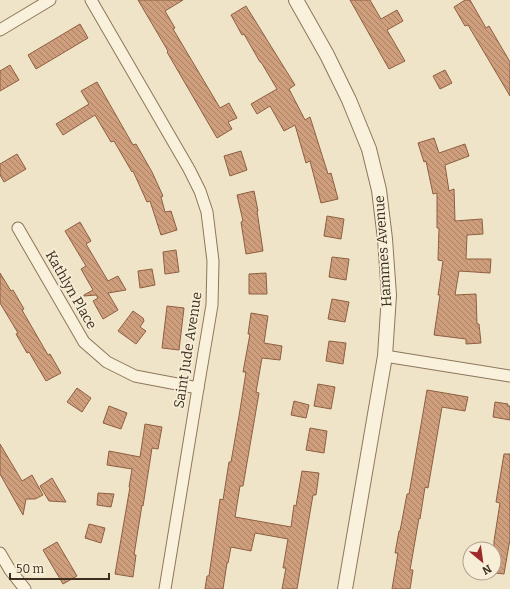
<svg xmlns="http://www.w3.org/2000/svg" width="510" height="589" font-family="Bitter,serif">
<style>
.building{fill:url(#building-back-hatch);stroke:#8d5f41}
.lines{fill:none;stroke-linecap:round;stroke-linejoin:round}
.minor-casing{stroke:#8d765c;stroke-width:13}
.tertiary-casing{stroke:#8d765c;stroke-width:16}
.minor{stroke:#faf1dc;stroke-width:11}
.tertiary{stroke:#faf1dc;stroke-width:14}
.labels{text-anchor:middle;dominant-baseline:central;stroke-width:3.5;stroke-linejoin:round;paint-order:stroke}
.street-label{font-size:14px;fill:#3d2e20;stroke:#f7eed8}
</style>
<defs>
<pattern id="building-back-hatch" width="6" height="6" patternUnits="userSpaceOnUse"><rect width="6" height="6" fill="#cf9f7d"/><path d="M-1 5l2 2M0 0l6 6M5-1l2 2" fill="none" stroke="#a98266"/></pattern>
</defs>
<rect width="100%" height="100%" fill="#f0e4c8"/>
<!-- building -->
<g class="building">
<polygon points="138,0 183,0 165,11 175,28 173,29 220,108 229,103 237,118 228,122 232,129 217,138 167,52 168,51"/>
<polygon points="350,0 370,0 381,19 397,10 403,21 387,30 405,61 389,69"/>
<polygon points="465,0 470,0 486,28 489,26 510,62 510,96 468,25 465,26 454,7"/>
<polygon points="246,6 295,85 289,89 305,120 310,117 328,174 331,173 338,199 321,203 310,161 306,163 295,125 284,131 270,106 257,114 251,104 277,89 261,62 260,62 244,34 242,35 231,15"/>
<polygon points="80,24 88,38 36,69 28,55"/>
<polygon points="10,65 19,80 0,91 0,71"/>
<polygon points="445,70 452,83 440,89 433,76"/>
<polygon points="97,82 133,145 136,144 152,172 163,196 161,197 165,212 171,211 177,230 161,235 150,201 147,202 133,171 132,172 114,141 111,142 95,115 63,135 56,124 89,104 81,91"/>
<polygon points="434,138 439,153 465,144 469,156 445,165 449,191 454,189 455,221 482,219 483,234 467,235 466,259 491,259 490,273 459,271 455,295 476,294 477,324 479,324 481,343 466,344 466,339 434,335 440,295 438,295 443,261 438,260 439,228 437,228 437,193 433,194 426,161 424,162 418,143"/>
<polygon points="241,151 247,170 230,176 224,156"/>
<polygon points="17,154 26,169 4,182 0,175 0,164"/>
<polygon points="254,191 258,211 257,211 263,251 246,254 241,222 243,221 237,195"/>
<polygon points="327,216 344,219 341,239 324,236"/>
<polygon points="80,222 91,241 86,244 108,281 118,276 126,290 108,293 118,310 103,319 93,301 98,298 96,295 84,296 84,295 93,290 81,269 86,266 65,231"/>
<polygon points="176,250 179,272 165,274 163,252"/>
<polygon points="332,257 349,259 346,280 329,277"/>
<polygon points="152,269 155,285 140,288 138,271"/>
<polygon points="0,273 11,291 13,290 24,309 22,310 48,355 50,354 61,373 46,381 29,352 27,353 16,334 18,333 0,303"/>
<polygon points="266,273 267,294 249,294 249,274"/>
<polygon points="332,299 349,302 345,322 328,319"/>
<polygon points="167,306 184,308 179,350 162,348"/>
<polygon points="133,311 143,318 144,321 140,327 146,331 136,344 118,331"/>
<polygon points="251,313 268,316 264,343 282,346 280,360 262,358 256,392 259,393 243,486 240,486 235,517 291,527 294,505 296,506 302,471 319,473 316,495 313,495 297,589 282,589 286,568 283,568 288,539 255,533 251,551 231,547 228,563 227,563 223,589 205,589 207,576 209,576 220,499 223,500 229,462 231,462 240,410 246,372 243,372 250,334 248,334"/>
<polygon points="329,341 346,343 343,364 326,361"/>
<polygon points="318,384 335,387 331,409 314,406"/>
<polygon points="77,388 91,398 82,412 67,402"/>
<polygon points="427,390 468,397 465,411 442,407 428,488 425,487 420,519 419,518 410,570 413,570 410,589 392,589 398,553 395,553 399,531 400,531 407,494 409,494"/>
<polygon points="294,401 309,405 306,418 291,415"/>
<polygon points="495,402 508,404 507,406 510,406 510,420 493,417"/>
<polygon points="109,406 127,413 121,429 103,423"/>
<polygon points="145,424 162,427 158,449 152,448 143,506 142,505 134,555 136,555 133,577 115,574 130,487 129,487 132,469 107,465 109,451 140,457"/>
<polygon points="310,428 327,431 324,453 306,450"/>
<polygon points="0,444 22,481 32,475 43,495 35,499 26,499 23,515 0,474"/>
<polygon points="504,454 510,454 510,539 504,574 494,573 494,541 500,503 496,502"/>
<polygon points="52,478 66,502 49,501 40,486"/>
<polygon points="98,493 114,494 111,507 97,505"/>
<polygon points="89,524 105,528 101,543 85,538"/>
<polygon points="57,542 77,576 63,584 43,550"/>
</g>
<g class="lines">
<defs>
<g id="minor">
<polyline points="91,0 189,169 200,191 207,212 213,261 212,305 198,388 165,589"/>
<polyline points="0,30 50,0"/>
<polyline points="18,228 84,342 107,362 135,376 198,388"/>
<polyline points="385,356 510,376"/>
<polyline points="0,553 10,570 25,589"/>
</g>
<polyline id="tertiary" points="296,0 327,55 349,100 369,149 379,190 385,239 389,295 385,356 345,589"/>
</defs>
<!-- minor casing -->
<use href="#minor" class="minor-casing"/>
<!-- tertiary casing -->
<use href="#tertiary" class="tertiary-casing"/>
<!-- minor -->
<use href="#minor" class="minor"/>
<!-- tertiary -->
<use href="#tertiary" class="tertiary"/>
</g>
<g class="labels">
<!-- street labels -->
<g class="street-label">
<text transform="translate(383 251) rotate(-94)">Hammes Avenue</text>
<text transform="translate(71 290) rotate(60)">Kathlyn Place</text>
<text transform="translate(188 350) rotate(-81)">Saint Jude Avenue</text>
</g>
</g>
<!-- north arrow -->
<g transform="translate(482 561) rotate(151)"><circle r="19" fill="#f7eed8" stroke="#ada18e"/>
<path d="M0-3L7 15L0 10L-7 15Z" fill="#9e2a2b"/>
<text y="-6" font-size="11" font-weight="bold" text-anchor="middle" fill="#3d2e20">N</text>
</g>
<!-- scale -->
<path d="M10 573v6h99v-6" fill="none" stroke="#3d2e20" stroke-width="2"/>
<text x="16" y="573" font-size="12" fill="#3d2e20" stroke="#f7eed8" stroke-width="3" paint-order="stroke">50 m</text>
</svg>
